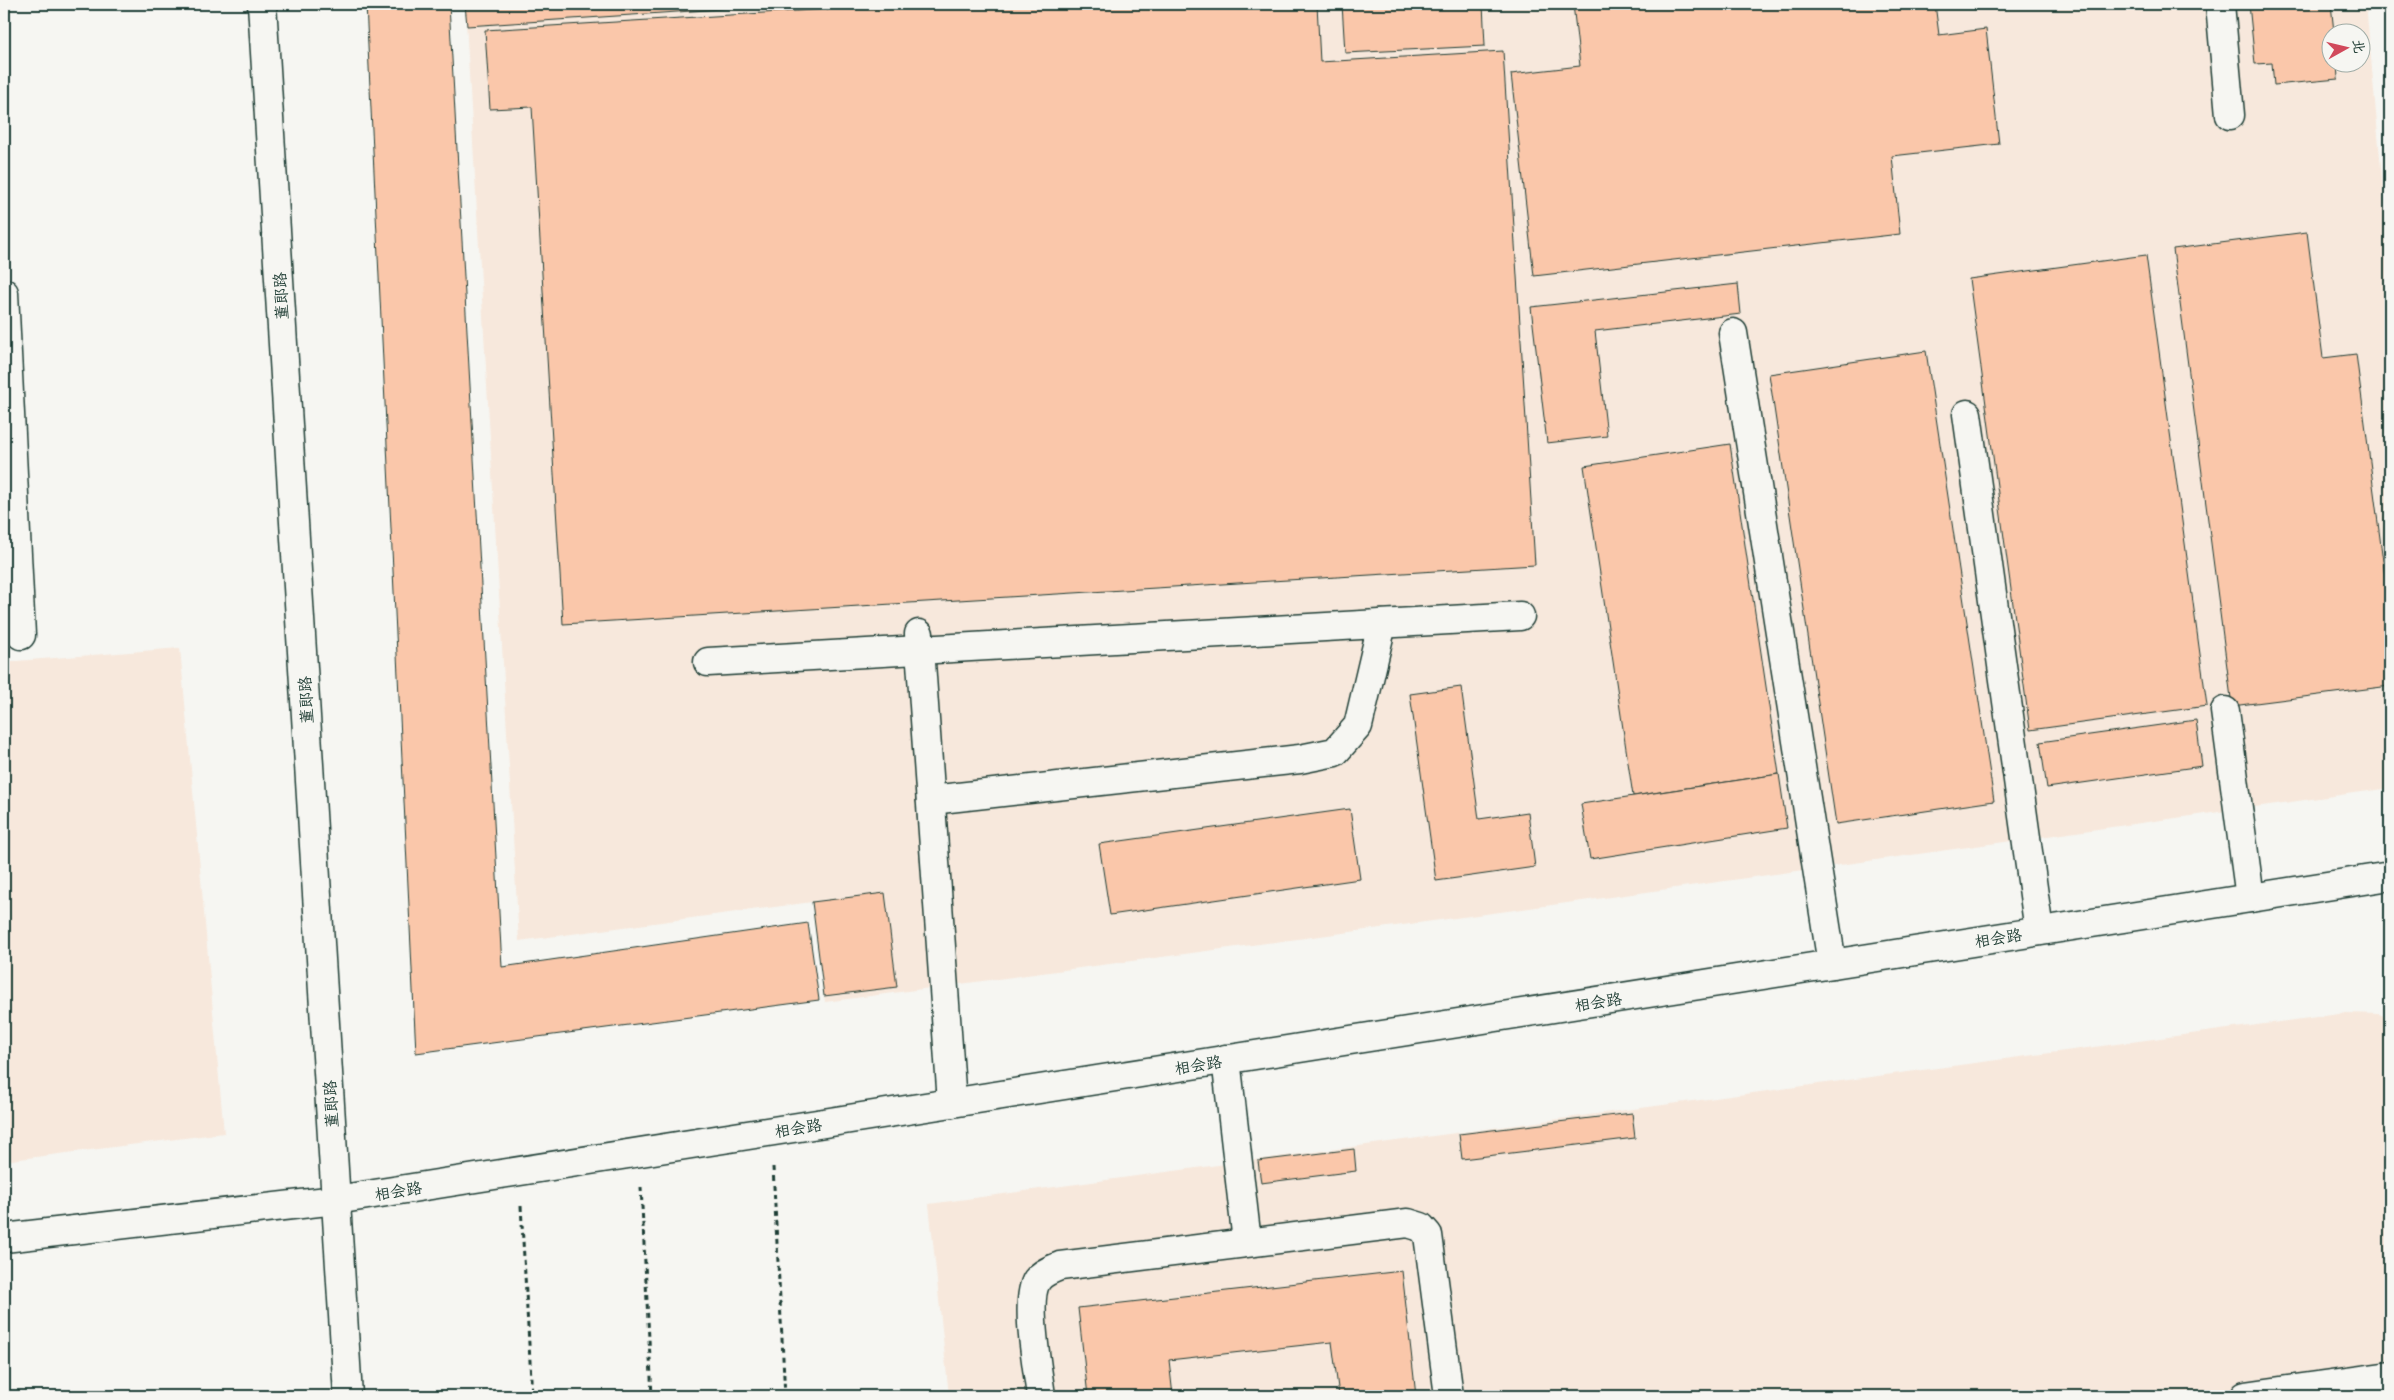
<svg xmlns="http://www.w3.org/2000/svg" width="2394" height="1400" font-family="Mali,'LXGW WenKai TC',sans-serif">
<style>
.built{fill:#f7e8dc;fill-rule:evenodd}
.building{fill:#fac7aa;stroke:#1f3d34}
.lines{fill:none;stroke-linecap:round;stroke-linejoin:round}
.minor-casing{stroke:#1f3d34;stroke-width:31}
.major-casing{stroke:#1f3d34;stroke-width:31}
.path{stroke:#1f3d34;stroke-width:3;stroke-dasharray:5 4;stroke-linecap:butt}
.minor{stroke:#f6f6f2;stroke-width:28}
.major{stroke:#f6f6f2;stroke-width:28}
.labels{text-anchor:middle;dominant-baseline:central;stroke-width:5;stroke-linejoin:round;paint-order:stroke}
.street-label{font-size:16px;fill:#1f3d34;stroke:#f6f6f2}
</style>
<rect width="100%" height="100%" fill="#f6f6f2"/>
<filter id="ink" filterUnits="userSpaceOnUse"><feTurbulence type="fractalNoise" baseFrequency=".02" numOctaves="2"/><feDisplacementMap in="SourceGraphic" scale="10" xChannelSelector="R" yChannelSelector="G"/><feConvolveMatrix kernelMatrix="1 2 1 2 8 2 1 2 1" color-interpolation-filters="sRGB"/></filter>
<g filter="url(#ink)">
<!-- built -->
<g class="built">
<path d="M465 4H2366L2390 266V788L1582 901 825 1002 812 902 519 941ZM2332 32H2362V62H2332Z"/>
<polygon points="180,648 224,1133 4,1161 4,662"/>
<polygon points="2346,1013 2379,1014 2390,1019 2390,1396 949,1396 929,1204"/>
</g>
<!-- building -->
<g class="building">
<polygon points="366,4 449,4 502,967 808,923 819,1000 416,1053"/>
<polygon points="465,4 797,4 467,26"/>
<polygon points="911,4 1317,4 1320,62 1503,51 1535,565 563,624 532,107 490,109 485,30"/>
<polygon points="1342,4 1483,4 1485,46 1345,53"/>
<polygon points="1573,4 1935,4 1939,35 1986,29 1999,144 1892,156 1900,234 1534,276 1511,74 1580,66"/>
<polygon points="2249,4 2331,4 2334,32 2332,32 2332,62 2337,62 2338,79 2274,85 2272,63 2255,64"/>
<polygon points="2307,232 2323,358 2356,354 2390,615 2390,686 2232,706 2173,249"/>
<polygon points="2146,255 2207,706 2030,730 1969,279"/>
<polygon points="1738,284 1741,314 1595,331 1607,436 1547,443 1531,307"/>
<polygon points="1926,351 1994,801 1836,824 1769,374"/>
<polygon points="1730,444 1779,774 1633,796 1584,466"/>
<polygon points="1461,687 1479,819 1528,812 1535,867 1436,881 1410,694"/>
<polygon points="2196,720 2202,766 2047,788 2040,742"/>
<polygon points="1779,774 1787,828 1590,859 1581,804"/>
<polygon points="1350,809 1360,879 1110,915 1099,844"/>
<polygon points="885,893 897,987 824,996 812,902"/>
<polygon points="4,992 7,1040 4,1040"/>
<polygon points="1632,1113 1635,1138 1462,1159 1459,1134"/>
<polygon points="1354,1149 1356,1171 1261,1183 1258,1161"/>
<polygon points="1402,1271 1416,1396 1339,1396 1332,1342 1169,1360 1173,1396 1088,1396 1078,1308"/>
<polygon points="2390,1391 2390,1396 2355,1396"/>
</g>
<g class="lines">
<defs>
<g id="minor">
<polyline points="2220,4 2230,115"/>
<polyline points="4,293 21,635"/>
<polyline points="1733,333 1832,964"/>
<polyline points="1967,414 2039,931"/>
<polyline points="919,634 952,1103"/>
<polyline points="708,662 1520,616"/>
<polyline points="2225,711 2250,898"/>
<polyline points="931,800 1300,759 1335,752 1358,726 1382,624"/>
<polyline points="1226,1059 1247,1242"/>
<polyline points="4,1238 336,1200 2390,876"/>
<path d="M1041 1396C1038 1371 1024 1300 1037 1280 1042 1273 1052 1269 1060 1266L1408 1223 1421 1227 1428 1235 1449 1396"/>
<polyline points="2245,1396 2390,1376"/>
</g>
<polyline id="major" points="262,4 348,1396"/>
</defs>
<!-- minor casing -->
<use href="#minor" class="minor-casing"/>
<!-- major casing -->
<use href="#major" class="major-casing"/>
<!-- path -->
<g class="path">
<polyline points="773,1167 785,1396"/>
<polyline points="641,1187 652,1396"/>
<polyline points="521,1206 532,1396"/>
</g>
<!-- minor -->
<use href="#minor" class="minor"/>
<!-- major -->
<use href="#major" class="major"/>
</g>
</g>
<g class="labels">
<!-- street labels -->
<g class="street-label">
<text transform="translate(280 296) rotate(-93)">董郎路</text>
<text transform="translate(305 700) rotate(-93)">董郎路</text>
<text transform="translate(1998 937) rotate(-9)">相会路</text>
<text transform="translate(1598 1001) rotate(-9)">相会路</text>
<text transform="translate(1198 1064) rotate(-9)">相会路</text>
<text transform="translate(330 1104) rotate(-93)">董郎路</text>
<text transform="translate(798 1127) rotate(-9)">相会路</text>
<text transform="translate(398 1190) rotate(-9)">相会路</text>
</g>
</g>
<!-- margin -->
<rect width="2394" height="1400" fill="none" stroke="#f6f6f2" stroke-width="20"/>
<rect x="10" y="10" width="2374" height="1380" fill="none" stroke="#1f3d34" stroke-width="2" filter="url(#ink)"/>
<!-- north arrow -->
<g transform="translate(2346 48) rotate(82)"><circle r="24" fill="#f6f6f2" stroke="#a0aca6"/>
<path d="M0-4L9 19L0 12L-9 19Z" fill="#d1495b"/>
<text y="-8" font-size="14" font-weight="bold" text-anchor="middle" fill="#1f3d34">北</text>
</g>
</svg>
